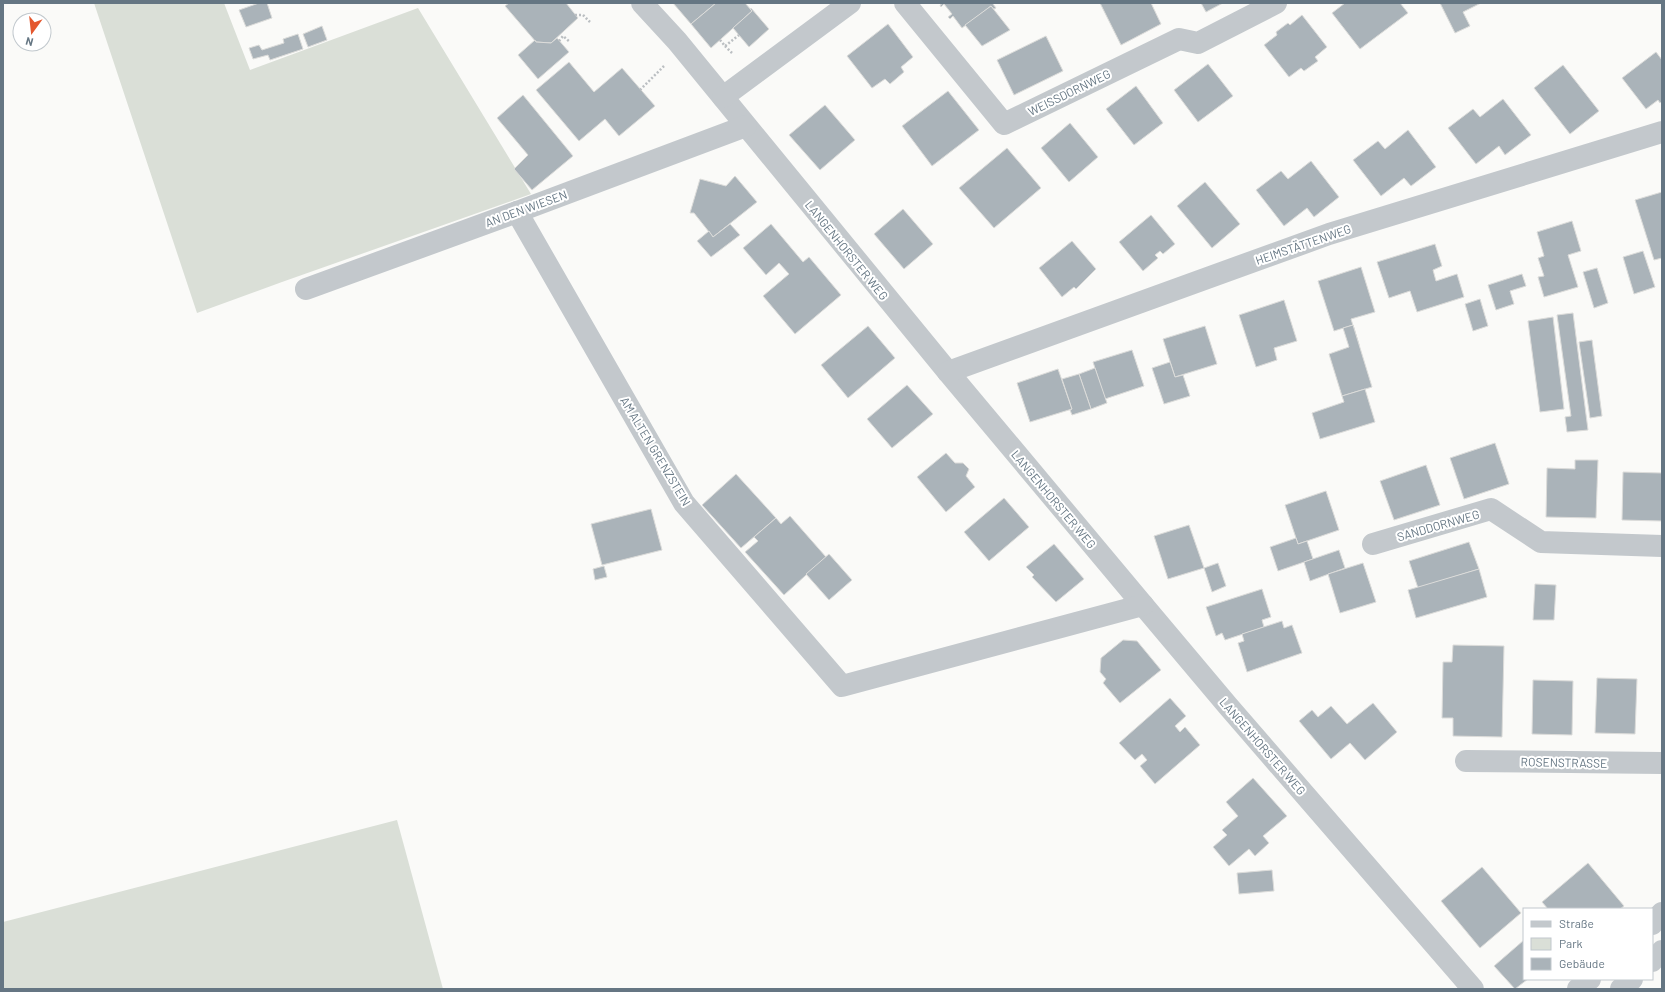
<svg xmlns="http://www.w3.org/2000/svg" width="1665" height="992" font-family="Barlow,sans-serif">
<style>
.green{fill:#dadfd7}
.building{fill:#aab3b9;stroke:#dcdcda}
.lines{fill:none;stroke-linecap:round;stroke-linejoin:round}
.path{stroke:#bbbfc2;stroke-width:2.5;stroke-dasharray:2 2;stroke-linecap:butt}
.minor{stroke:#c3c8cc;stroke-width:22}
.tertiary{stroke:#c3c8cc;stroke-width:22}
.labels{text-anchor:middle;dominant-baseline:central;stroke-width:4;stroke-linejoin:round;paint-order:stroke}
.street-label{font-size:12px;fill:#657683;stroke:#fff}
</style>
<rect width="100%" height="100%" fill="#fafaf8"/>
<!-- green -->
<g class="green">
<polygon points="94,3 224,3 250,70 418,8 531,194 282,282 197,313"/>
<polygon points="397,820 443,989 3,989 3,922"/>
</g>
<!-- building -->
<g class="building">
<polygon points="259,3 267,3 272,18 246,27 239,10"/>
<polygon points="509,3 566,3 578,18 551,43 536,42 505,6"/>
<polygon points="673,3 716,3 691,24"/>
<polygon points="716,3 745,3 752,11 711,48 691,24"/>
<polygon points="943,3 994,3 993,4 996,8 994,9 991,6 962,28 953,16 950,19 948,17 952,14 944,4 941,7 940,5"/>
<polygon points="1100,3 1151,3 1161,24 1121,45"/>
<polygon points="1201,3 1223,3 1206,12"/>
<polygon points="1345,3 1400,3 1408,13 1360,49 1332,13"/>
<polygon points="1440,3 1481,3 1463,12 1470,26 1455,33"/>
<polygon points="991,6 1010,30 982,46 965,25"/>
<polygon points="751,8 769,29 749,47 733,28 752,11 750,9"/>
<polygon points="1302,15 1327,47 1315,57 1318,61 1304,71 1301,68 1289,77 1264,45 1277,35 1276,32 1288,23 1290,25"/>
<polygon points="888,24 913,57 901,67 904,72 890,84 885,79 872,88 847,56"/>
<polygon points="322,26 327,40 308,47 303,34"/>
<polygon points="298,34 303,49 270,60 268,55 253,59 249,48 259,45 262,50 284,43 283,39"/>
<polygon points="1046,36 1063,71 1014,95 997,60"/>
<polygon points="557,38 569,52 538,79 518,55 535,40 536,42 551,43"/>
<polygon points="1656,52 1662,60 1662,101 1660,103 1658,100 1646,109 1622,78"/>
<polygon points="569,62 594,92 622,68 655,106 619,136 605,119 579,141 536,90"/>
<polygon points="1208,64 1233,96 1198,122 1174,90"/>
<polygon points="1563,65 1599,111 1570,134 1534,88"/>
<polygon points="1136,86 1163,123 1134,145 1106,109"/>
<polygon points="948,91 979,130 932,166 902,126"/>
<polygon points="523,95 573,156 532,190 514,169 528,155 497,118"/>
<polygon points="1503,99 1531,135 1505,155 1499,146 1476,164 1448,128 1473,109 1480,117"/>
<polygon points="825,105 855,140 820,170 789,135"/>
<polygon points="1070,123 1098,157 1069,182 1041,148"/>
<polygon points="1408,130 1436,167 1411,186 1404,178 1381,196 1353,160 1378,141 1385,149"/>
<polygon points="1007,148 1041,188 994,228 959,188"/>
<polygon points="1311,161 1339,197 1314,217 1307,208 1284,226 1256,190 1281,171 1288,179"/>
<polygon points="735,176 757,202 713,237 694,213 690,213 700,179 726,186"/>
<polygon points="1205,182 1240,224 1212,248 1177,206"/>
<polygon points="1662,192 1662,258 1654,260 1635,200"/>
<polygon points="903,209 933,244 904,269 874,234"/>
<polygon points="1151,215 1175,244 1163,254 1160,251 1155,255 1158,258 1143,271 1119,242"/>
<polygon points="1572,221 1581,251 1568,255 1578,287 1544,297 1538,277 1544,276 1538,258 1544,256 1537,232"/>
<polygon points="730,224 740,235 711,257 697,241 709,231 713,237"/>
<polygon points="771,224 803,262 809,257 841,295 795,334 763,296 789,274 779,263 766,275 743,248"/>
<polygon points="1072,241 1096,269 1076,289 1074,287 1062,297 1039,268"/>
<polygon points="1435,244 1442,266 1433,270 1436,281 1457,274 1464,297 1417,312 1410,291 1389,298 1377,262"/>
<polygon points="1643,251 1655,287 1634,294 1623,257"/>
<polygon points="1361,267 1375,312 1351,319 1359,345 1353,325 1334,331 1318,281"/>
<polygon points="1597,268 1608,303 1594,308 1583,272"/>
<polygon points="1522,274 1526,286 1510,291 1514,304 1496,310 1488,285"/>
<polygon points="1480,299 1488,326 1473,331 1465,304"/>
<polygon points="1284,300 1297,341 1274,348 1277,360 1256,367 1239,315"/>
<polygon points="1573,313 1588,430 1567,432 1565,417 1571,416 1557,315"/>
<polygon points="1553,317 1564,409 1540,412 1528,321"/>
<polygon points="1353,325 1372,387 1342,396 1329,354 1349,347 1343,328"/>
<polygon points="868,326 895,358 848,398 821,365"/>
<polygon points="1205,326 1217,364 1175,377 1163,339"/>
<polygon points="1592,340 1602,416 1590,418 1579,342"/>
<polygon points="1132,350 1144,386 1105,399 1093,362"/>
<polygon points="1170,362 1175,377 1183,375 1190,396 1164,404 1152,368"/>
<polygon points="1095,368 1107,403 1091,409 1079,374"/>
<polygon points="1058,369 1072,409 1030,422 1017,383"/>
<polygon points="1079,374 1091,409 1072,415 1070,410 1072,409 1062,379"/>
<polygon points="907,385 933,414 892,448 867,419"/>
<polygon points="1365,389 1375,422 1320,439 1312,413 1344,402 1342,396"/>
<polygon points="1495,443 1509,484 1464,499 1450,458"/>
<polygon points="946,453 955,463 963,463 969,469 966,476 975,487 946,512 917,477"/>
<polygon points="1575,460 1598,460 1596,518 1546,517 1547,468 1575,469"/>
<polygon points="1426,465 1440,505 1394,520 1380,481"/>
<polygon points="1623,472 1662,473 1662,521 1622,520"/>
<polygon points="736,474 776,518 741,548 702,505"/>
<polygon points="1326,491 1339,530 1298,544 1285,505"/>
<polygon points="1004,498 1029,527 989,561 964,532"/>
<polygon points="651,509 662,550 602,565 591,524"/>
<polygon points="790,516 826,557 784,595 745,552 758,541 754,537 776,518 781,524"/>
<polygon points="1189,525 1204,568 1168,579 1154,536"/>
<polygon points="1296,538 1298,544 1307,541 1313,559 1278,571 1270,547"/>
<polygon points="1469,542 1479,569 1418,588 1409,561"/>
<polygon points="1054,544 1084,579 1056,602 1032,577 1034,575 1026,567"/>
<polygon points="1339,550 1345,568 1310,581 1304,562"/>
<polygon points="829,554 852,580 829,600 806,574"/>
<polygon points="1218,563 1226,586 1212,592 1204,568"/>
<polygon points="1363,563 1376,602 1340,613 1328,574"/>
<polygon points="604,566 607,577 595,580 593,569"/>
<polygon points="1479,569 1487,597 1416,618 1408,590"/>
<polygon points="1535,584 1556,585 1554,620 1533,620"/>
<polygon points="1262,589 1271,617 1262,620 1264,627 1225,640 1222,633 1216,636 1206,607"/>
<polygon points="1282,621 1284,628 1292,625 1302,653 1247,672 1238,643 1244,641 1242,634"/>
<polygon points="1123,640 1137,641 1161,670 1120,703 1103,683 1106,679 1100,672 1101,658"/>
<polygon points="1453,645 1504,646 1502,737 1453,736 1453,718 1442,718 1443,662 1452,662"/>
<polygon points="1597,678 1637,679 1635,734 1595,733"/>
<polygon points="1533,680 1573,681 1572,735 1532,734"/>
<polygon points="1170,698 1186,716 1175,726 1180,732 1185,727 1200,745 1155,784 1140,766 1147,760 1142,754 1135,760 1119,743"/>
<polygon points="1373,703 1397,732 1365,760 1350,743 1331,759 1299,721 1312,710 1318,717 1331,706 1347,724"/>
<polygon points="1253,778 1287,816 1263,836 1269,843 1255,856 1249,849 1229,866 1213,847 1227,835 1222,830 1238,816 1226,802"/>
<polygon points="1588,863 1624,906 1620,909 1548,909 1542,902"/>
<polygon points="1482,867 1521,913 1480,948 1441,901"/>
<polygon points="1272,870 1274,891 1239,894 1237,873"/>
<polygon points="1524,940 1524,979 1528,979 1515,989 1494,966"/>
</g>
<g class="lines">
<!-- path -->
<g class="path">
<polyline points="575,15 583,15 590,22"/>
<polyline points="720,40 725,46 739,35"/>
<polyline points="559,41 563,36 570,42"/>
<polyline points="725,46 732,53"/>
<polyline points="640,90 664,66"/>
</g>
<!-- minor -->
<g class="minor">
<polyline points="642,3 677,41 948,372 1143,605 1228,706 1473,989"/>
<polyline points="905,3 1004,124 1179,39 1198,43 1276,3"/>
<polyline points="723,97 850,3"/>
<polyline points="517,212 684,503 842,686 1143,605"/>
<polyline points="306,289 517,212 746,126"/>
<polyline points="948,372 1329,234 1662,132"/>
<polyline points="1373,544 1491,509 1541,542 1662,546"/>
<polyline points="1466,761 1662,763"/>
</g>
<!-- tertiary -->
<g class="tertiary">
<polyline points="1652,924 1662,913"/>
<polyline points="1652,961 1662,951"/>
<polyline points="1578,989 1590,979"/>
<polyline points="1621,989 1632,979"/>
</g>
</g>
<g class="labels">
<!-- street labels -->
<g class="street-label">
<text transform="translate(1069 92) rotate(-26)">WEISSDORNWEG</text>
<text transform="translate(526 208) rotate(-20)">AN DEN WIESEN</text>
<text transform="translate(1303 244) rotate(-19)">HEIMSTÄTTENWEG</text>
<text transform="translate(847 250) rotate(51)">LANGENHORSTER WEG</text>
<text transform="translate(656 451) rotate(59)">AM ALTEN GRENZSTEIN</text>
<text transform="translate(1054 499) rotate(50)">LANGENHORSTER WEG</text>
<text transform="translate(1438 525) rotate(-16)">SANDDORNWEG</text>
<text transform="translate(1263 746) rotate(49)">LANGENHORSTER WEG</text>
<text transform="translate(1564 762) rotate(1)">ROSENSTRASSE</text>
</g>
</g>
<!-- border -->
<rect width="1665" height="992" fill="none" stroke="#657683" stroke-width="8"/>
<!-- legend -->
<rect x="1523" y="908" width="130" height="72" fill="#ffffff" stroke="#c1c8cd"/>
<rect x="1531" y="921" width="20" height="6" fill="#c3c8cc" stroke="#c1c8cd"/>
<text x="1559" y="928" font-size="12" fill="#657683">Straße</text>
<rect x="1531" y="938" width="20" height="12" fill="#dadfd7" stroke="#c1c8cd"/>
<text x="1559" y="948" font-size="12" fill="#657683">Park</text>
<rect x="1531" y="958" width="20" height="12" fill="#aab3b9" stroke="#c1c8cd"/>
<text x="1559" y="968" font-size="12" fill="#657683">Gebäude</text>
<!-- north arrow -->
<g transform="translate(32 32) rotate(195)"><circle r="19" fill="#ffffff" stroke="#c1c8cd"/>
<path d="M0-3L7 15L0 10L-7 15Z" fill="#e4572e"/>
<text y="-6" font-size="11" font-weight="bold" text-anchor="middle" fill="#657683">N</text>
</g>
</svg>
